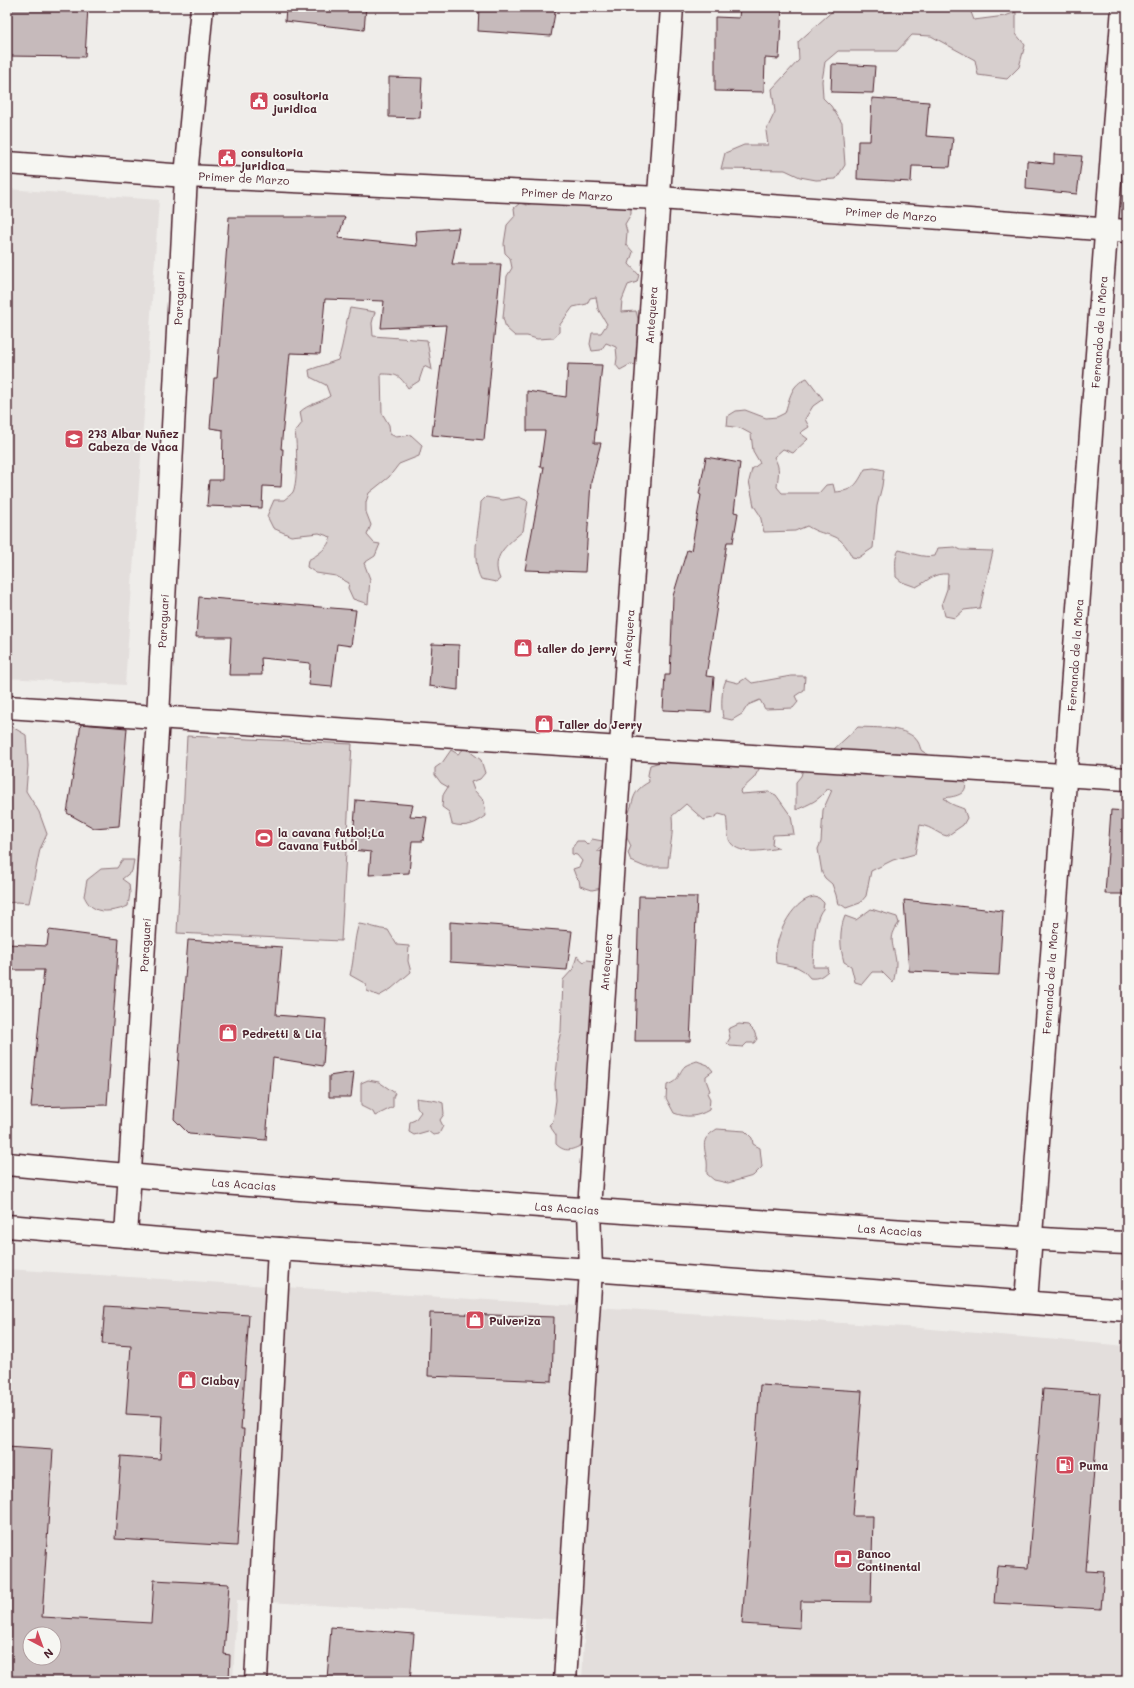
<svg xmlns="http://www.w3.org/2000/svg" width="1134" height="1688" font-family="Mali,sans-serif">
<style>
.built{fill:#e3dedc;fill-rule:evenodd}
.green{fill:#d7cfce;stroke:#90777c}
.building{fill:#c6babb;stroke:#4a1f2b;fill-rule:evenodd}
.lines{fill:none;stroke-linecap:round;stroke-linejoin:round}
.minor-casing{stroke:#4a1f2b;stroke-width:25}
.highway-casing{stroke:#4a1f2b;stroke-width:25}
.minor{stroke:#f6f6f2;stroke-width:22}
.highway{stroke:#f6f6f2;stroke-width:22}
.labels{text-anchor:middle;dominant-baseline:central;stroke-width:3.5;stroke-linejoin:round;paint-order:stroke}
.poi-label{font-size:11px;font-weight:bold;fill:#4a1f2b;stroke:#f6f6f2;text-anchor:start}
.street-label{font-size:11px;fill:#4a1f2b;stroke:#f6f6f2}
</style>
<rect width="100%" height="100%" fill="#efedea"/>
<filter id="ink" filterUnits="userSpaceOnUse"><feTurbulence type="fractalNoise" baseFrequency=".025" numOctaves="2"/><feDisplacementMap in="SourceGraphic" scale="8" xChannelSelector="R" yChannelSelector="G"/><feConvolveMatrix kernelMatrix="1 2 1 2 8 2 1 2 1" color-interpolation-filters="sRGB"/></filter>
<g filter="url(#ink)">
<!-- built -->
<g class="built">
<polygon points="7,189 159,200 125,685 7,678"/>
<path d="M7 1269 920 1328 1127 1346V1681H582L585 1621 237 1600 233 1681H7ZM30 1634H54V1658H30Z"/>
</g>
<!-- green -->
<g class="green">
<polygon points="837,7 969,7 974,20 1005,16 1016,12 1016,34 1025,45 1019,67 1007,79 978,75 975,60 931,36 912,35 897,51 838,51 825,62 822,81 823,98 831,106 842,123 845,165 836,179 816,180 800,177 785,170 721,169 725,153 744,145 768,145 766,131 775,112 772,89 799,60 798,42"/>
<polygon points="538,201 631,206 631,214 625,224 627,232 626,244 633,252 629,264 639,275 637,282 628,285 622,300 621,312 636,311 638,319 639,366 631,364 620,370 616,365 617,358 616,347 606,343 601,350 592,351 590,344 592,333 601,333 607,324 598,309 596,297 590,298 587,304 573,307 559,326 559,332 554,338 537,339 527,336 515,336 506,328 503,318 507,276 512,268 510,258 505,253 504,244 507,225 515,216 514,208 520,203 527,205"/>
<path d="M350 308 375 312 372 323 373 336 427 340 432 370 424 366 419 381 408 388C399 375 397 374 381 374L382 413 389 425 390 434 396 437 411 435 422 445 419 456 399 464 389 477 369 493 366 502V512L371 525 367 535 374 543 380 544 375 556 364 563 370 579 368 604 353 599 348 588 349 583 336 576 316 573 307 567 308 560C318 555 328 548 331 537L319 533 291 536 273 528 267 516 274 500H284C286 498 291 495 293 492 298 482 297 443 295 432L302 423 300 412C308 404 320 403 330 396L326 385 310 377 309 370 338 360C344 343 345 325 350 308Z"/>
<path d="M807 378 823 399 813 406 805 419 809 427 800 433 808 439 793 453 783 449 774 457C781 469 778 474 777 487L782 493H819L826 485 833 484 835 492C854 491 857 484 865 469L874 468 884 470 882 486 877 506 873 548 858 558 852 557C838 528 829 540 807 526L795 531 764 532 760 515 754 506 749 481 752 469 760 463 753 451 751 434 740 428 727 426 728 416 736 411 745 410 766 418 777 417 785 413C790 397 791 385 807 378Z"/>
<path d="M486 497 503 500 519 497 528 501 523 531C507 545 490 556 500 579L496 582 481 579C470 559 480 523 481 502Z"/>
<path d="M955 547 961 550 993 551 980 608 964 610 955 618 945 616 942 603 947 589 948 574C932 573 930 580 916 587L902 582 896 577C896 568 894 557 899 550 912 553 922 558 935 556L938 548Z"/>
<path d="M791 676H805L804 690 795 696 798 702 793 708 765 709 760 700 748 705 742 714 732 720 723 718C721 706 721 691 726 680L738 683 746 678 752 683Z"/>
<polygon points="7,724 26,735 28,766 26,791 39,812 47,834 40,849 29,903 17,902 7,903"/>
<path d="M858 727C875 728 909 726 918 742 920 745 920 749 922 751L929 755 833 750Z"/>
<polygon points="187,736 352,744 341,941 177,933"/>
<path d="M465 748 481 760 485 773 480 779 471 782 474 790 484 801 486 816C475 824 466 828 452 824L449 812 442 807 443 795 448 787 441 783 435 775V768L442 763 451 750 458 754Z"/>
<path d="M664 761 764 766 759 769 754 778 740 791 741 794 769 792 776 795 791 816 794 834 773 835 772 845 779 848C767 850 740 856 731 843 726 837 728 824 726 816L719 814 713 818 704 820 686 804 672 816C674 835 669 848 668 867H645L631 861 628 853 631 846 627 838 625 819C636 804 628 793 649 782L648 775 650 765Z"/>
<path d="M803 769 965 778C969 795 957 796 944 798 948 804 957 806 964 809L967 818 963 825 947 836C937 834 933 827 920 825L915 854 893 860 871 871 866 896 860 903 846 908 842 905H838L836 895 832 884 825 878 822 873 818 849 821 842 823 810 832 790 827 788C821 800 809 804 796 810V782L801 776Z"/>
<polygon points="592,839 608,842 597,851 606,852 602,888 592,890 580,886 579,880 576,877 573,869 579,867 582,861 577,855 572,854 572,848 577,841 584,841 588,845"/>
<path d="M122 860H134L132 871 122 879 129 884 130 893 128 906C120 910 101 914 94 908 89 906 86 900 84 896L87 880 101 869 117 868Z"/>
<path d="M814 897 819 898 824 903 823 909C813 920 814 951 813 967H827L828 971C822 976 819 979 810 978L804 971 797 967 776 963C772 942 791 900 814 897Z"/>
<path d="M871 909 897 917 899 923C887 939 894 945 896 962 896 969 895 976 893 983L882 972H872L862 984 855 982 851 966 844 962C840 948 839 930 845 916L856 920Z"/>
<path d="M359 924C370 925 377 929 388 930L397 945 409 946 408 961 411 972 391 989 379 996 367 991 366 984 350 975C355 958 353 940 359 924Z"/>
<path d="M577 956 584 962 587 960 594 961 601 973 587 1143C574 1148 567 1155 556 1144V1135L549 1125 553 1121 556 1100 555 1084 558 1056 557 1048 561 1031 563 980 573 969Z"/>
<polygon points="739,1024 748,1025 754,1031 757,1039 754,1043 747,1043 743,1047 730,1046 727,1043 730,1038 728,1029"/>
<path d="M697 1061 708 1065 713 1071 706 1076V1080L710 1091 707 1093 710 1099 709 1110C697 1117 687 1118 674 1113L666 1098 667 1085C681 1080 677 1074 685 1066 688 1064 694 1062 697 1061Z"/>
<polygon points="368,1080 379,1082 395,1093 393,1097 393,1107 375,1116 373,1112 361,1106 361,1083"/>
<path d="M416 1098C426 1100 434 1099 443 1103L444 1114 440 1120 443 1126 439 1134 433 1135 428 1131 414 1135 409 1132 410 1122 415 1120 421 1112 417 1107Z"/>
<path d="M717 1129 745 1131 752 1138 753 1144 760 1148 762 1167 753 1176 728 1183 714 1180 707 1174C707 1168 708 1162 706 1157 703 1141 703 1138 717 1129Z"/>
</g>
<!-- building -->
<g class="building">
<polygon points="7,7 88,7 85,57 7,56"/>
<polygon points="286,7 366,7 364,30 285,21"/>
<polygon points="479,7 556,7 551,36 478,31"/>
<polygon points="740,7 782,7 779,59 765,58 764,92 715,91 715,17 739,18"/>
<polygon points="832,64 875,66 873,93 831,92"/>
<polygon points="389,77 422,78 420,118 389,117"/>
<polygon points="872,98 929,102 926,136 953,138 950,167 912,166 911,182 857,179 858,141 870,141"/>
<polygon points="1054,154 1082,156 1077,194 1026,189 1027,161 1054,164"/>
<polygon points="229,217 345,217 338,238 417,246 416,231 459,228 452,264 501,264 484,440 432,435 446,325 381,328 384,301 325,299 320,354 290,353 281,449 283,449 281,487 263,486 262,508 207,506 209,480 222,480 223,430 210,428 214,378 217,378"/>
<polygon points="568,364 602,365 594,443 601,443 591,482 585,572 525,570 544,467 540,467 545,431 527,431 527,391 566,397"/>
<polygon points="706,457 740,463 734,512 738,513 733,542 727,542 706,676 714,677 711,712 663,710 665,675 670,675 673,596 687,550 691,551 701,495 699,494"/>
<polygon points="199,597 356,610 351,646 337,644 332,687 309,685 310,663 261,658 262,675 229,675 231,637 196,637"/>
<polygon points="432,644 459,645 458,690 429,686"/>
<polygon points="81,724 127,728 119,826 94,828 67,813"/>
<polygon points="356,800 413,805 410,816 427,817 423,841 412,841 409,873 369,875 371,852 352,850"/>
<polygon points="1111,810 1127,811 1127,894 1105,894"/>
<polygon points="639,896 697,897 690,1041 635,1041"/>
<polygon points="904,900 1003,911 999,975 909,971"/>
<polygon points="450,922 572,931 567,970 450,962"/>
<polygon points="49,930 119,939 107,1105 31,1107 44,970 7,970 7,944 47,946"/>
<polygon points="188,940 282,947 276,1015 326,1019 323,1066 273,1058 266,1140 189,1134 174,1119"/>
<polygon points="354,1072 351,1097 329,1097 329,1076"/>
<polygon points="105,1306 249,1315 241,1429 244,1429 237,1546 115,1539 121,1456 160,1459 162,1416 126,1414 131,1346 102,1344"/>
<polygon points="430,1313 554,1317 552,1381 428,1376"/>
<polygon points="760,1385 862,1391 853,1516 873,1516 871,1602 801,1601 800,1628 742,1624"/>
<polygon points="1043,1389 1100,1393 1086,1571 1104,1572 1101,1609 994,1603 997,1566 1028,1568"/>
<path d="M7 1447 53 1450 42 1617 151 1623 154 1580 229 1584 224 1654 230 1655 229 1681H7ZM30 1634H54V1658H30Z"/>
<polygon points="331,1627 414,1634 410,1681 327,1679"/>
</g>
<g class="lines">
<defs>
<g id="minor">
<polyline points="7,163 186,176 659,198 1127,231"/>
<polyline points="7,707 621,748 1127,779"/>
<path d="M7 1164C222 1185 438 1199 654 1214 812 1224 969 1237 1127 1243"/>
<polyline points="126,1236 158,717 186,176 202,7"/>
<polyline points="1026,1302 1123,7"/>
<polyline points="256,1681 279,1249"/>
<polyline points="565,1681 591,1270 589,1209 672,7"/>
</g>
<polyline id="highway" points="7,1226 279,1249 591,1270 1127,1310"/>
</defs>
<!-- minor casing -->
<use href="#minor" class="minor-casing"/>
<!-- highway casing -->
<use href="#highway" class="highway-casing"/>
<!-- minor -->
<use href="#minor" class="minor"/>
<!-- highway -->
<use href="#highway" class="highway"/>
</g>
</g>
<!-- icons -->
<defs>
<symbol id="civic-square" viewBox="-11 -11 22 22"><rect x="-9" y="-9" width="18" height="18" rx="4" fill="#d1495b" stroke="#f6f6f2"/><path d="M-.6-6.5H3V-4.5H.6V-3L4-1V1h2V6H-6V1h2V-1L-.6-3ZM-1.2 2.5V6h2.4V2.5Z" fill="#fff"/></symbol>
<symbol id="school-square" viewBox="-11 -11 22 22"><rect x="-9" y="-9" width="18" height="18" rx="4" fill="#d1495b" stroke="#f6f6f2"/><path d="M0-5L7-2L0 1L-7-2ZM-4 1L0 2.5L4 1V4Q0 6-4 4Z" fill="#fff"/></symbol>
<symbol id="shop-square" viewBox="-11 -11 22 22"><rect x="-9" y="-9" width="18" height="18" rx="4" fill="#d1495b" stroke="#f6f6f2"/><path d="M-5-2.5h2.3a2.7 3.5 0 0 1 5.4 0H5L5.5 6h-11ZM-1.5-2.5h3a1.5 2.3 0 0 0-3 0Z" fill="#fff"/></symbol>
<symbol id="stadium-square" viewBox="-11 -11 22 22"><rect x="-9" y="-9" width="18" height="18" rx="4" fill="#d1495b" stroke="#f6f6f2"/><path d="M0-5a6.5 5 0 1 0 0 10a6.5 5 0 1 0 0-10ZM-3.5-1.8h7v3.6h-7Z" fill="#fff"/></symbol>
<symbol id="fuel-square" viewBox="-11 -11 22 22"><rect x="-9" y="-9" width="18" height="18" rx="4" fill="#d1495b" stroke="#f6f6f2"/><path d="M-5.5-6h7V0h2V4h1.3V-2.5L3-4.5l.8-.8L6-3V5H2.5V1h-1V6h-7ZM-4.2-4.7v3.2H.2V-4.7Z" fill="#fff"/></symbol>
<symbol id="bank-square" viewBox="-11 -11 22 22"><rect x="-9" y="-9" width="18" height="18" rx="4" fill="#d1495b" stroke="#f6f6f2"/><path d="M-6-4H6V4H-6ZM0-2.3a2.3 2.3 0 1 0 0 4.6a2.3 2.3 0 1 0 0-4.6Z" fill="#fff"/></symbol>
</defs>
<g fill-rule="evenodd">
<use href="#civic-square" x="248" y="90" width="22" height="22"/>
<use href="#civic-square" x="216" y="147" width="22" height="22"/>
<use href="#school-square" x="63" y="428" width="22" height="22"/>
<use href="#shop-square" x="512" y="637" width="22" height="22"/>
<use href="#shop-square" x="533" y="713" width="22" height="22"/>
<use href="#stadium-square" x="253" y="827" width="22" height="22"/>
<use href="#shop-square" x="217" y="1022" width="22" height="22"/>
<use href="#shop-square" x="464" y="1309" width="22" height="22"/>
<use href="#shop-square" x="176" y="1369" width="22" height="22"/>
<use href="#fuel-square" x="1054" y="1454" width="22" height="22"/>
<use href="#bank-square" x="832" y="1548" width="22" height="22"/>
</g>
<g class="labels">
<!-- poi labels -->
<g class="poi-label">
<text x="273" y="95">cosultoria<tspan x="273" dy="13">juridica</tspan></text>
<text x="241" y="152">consultoria<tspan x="241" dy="13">juridica</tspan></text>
<text x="88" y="433">273 Albar Nuñez<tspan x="88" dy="13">Cabeza de Vaca</tspan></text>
<text x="537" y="648">taller do jerry</text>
<text x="558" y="724">Taller do Jerry</text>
<text x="278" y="832">la cavana futbol;La<tspan x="278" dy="13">Cavana Futbol</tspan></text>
<text x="242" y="1033">Pedretti &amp; Lia</text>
<text x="489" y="1320">Pulveriza</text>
<text x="201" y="1380">Ciabay</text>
<text x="1079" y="1465">Puma</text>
<text x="857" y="1553">Banco<tspan x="857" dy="13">Continental</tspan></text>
</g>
<!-- street labels -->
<g class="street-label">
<text transform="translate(244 178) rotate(3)">Primer de Marzo</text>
<text transform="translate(567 194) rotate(3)">Primer de Marzo</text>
<text transform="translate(891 214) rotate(4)">Primer de Marzo</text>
<text transform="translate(179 298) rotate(-87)">Paraguarí</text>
<text transform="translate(651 315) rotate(-86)">Antequera</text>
<text transform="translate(1099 332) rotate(-86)">Fernando de la Mora</text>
<text transform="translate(163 621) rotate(-87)">Paraguarí</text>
<text transform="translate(628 638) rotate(-86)">Antequera</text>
<text transform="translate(1075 655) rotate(-86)">Fernando de la Mora</text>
<text transform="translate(145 945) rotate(-87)">Paraguarí</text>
<text transform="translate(606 962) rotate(-86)">Antequera</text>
<text transform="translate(1050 978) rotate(-86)">Fernando de la Mora</text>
<text transform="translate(244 1184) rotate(4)">Las Acacias</text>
<text transform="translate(567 1208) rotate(4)">Las Acacias</text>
<text transform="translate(890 1230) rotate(4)">Las Acacias</text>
</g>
</g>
<!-- margin -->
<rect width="1134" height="1688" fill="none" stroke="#f6f6f2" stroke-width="24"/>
<rect x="12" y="12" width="1110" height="1664" fill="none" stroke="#4a1f2b" stroke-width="1.5" filter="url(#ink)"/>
<!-- north arrow -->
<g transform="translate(42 1646) rotate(139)"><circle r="19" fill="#f6f6f2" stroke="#b1a0a2"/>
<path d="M0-3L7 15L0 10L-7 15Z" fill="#d1495b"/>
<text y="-6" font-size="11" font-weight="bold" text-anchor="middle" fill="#4a1f2b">N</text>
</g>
</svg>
